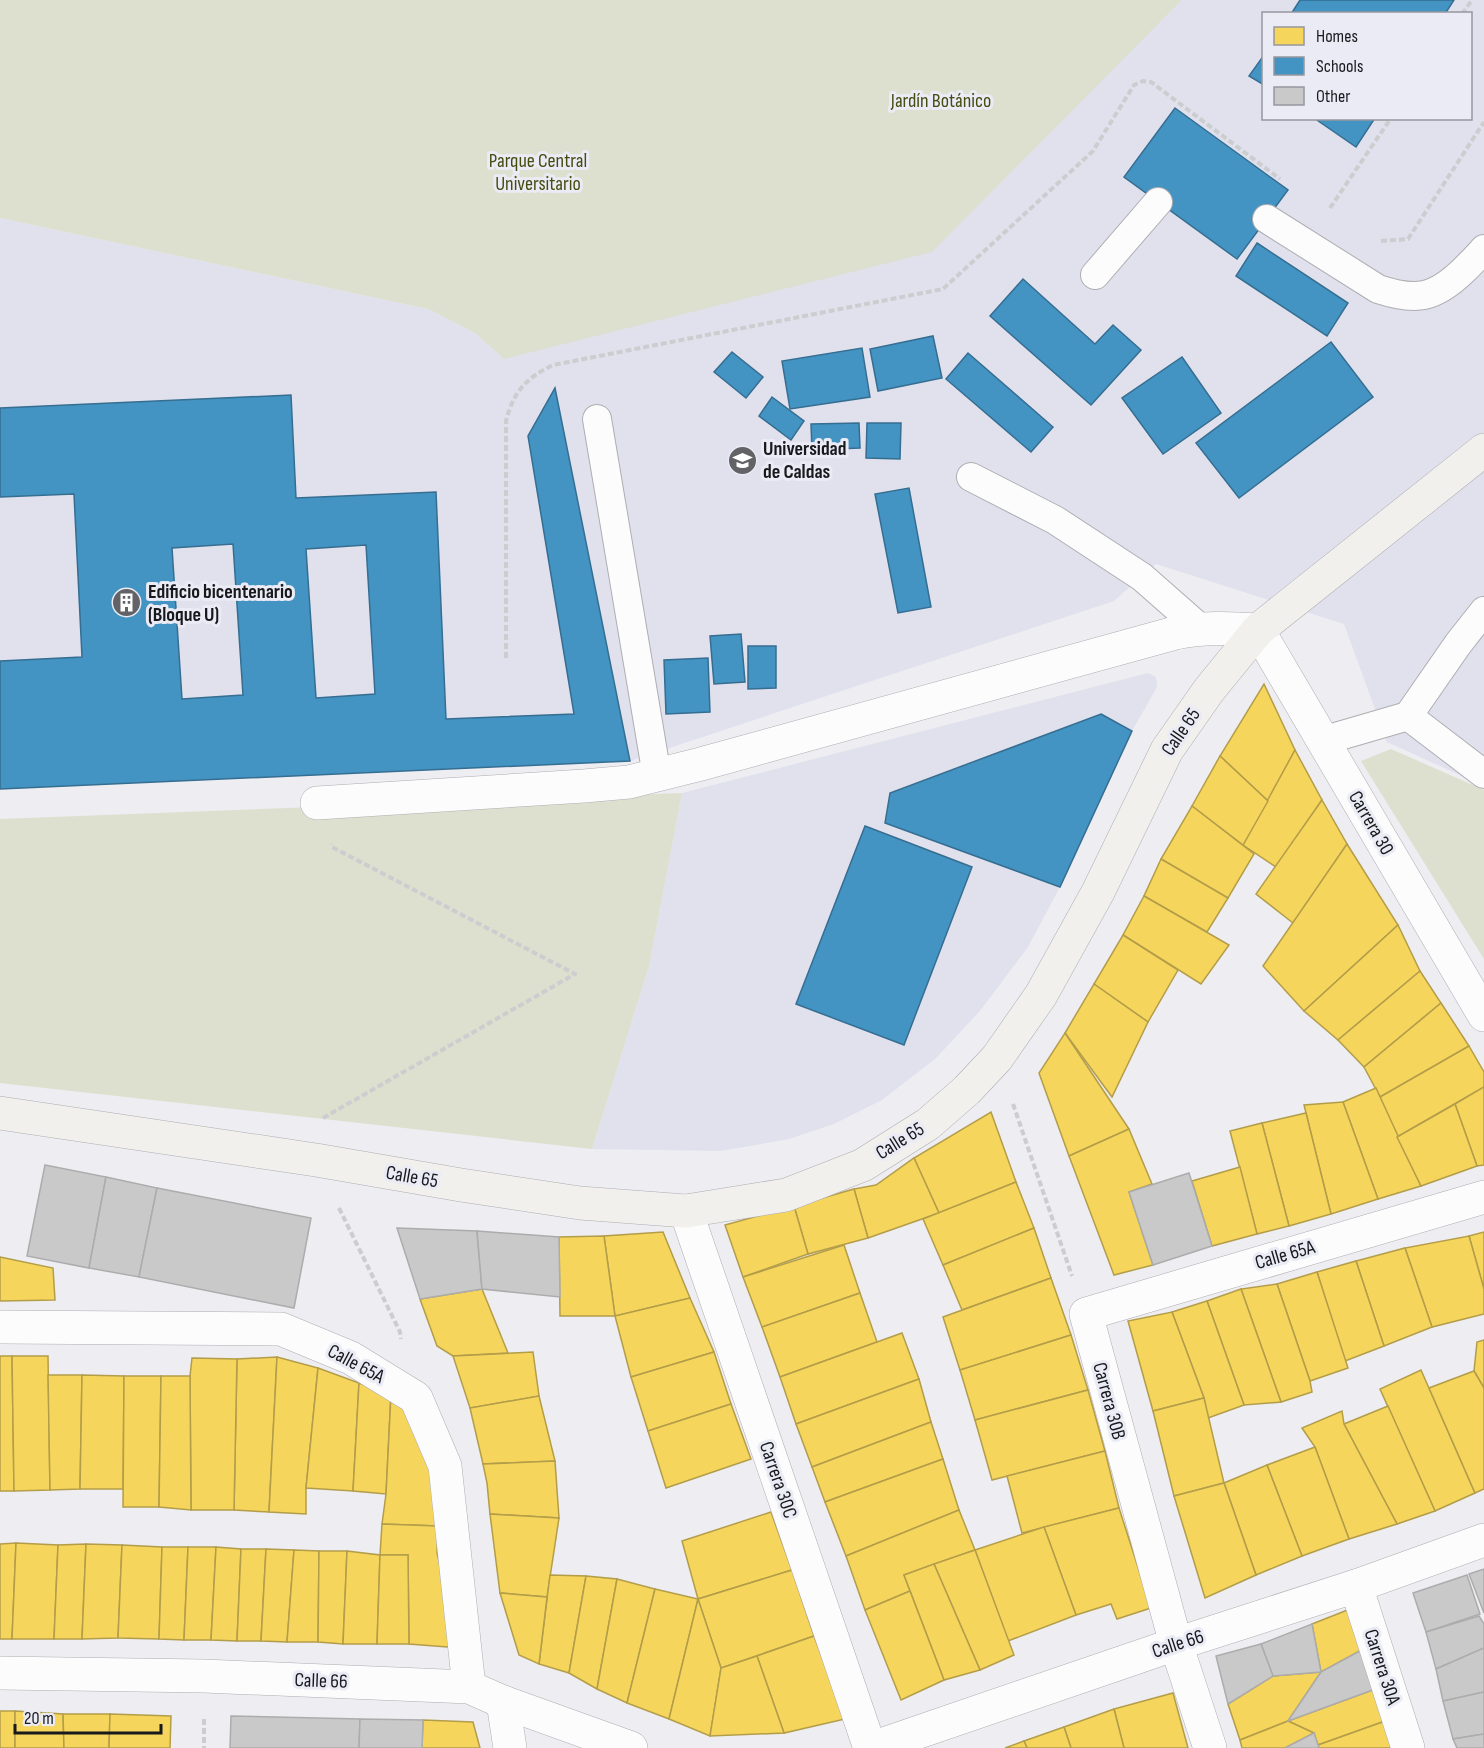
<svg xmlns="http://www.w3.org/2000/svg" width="1484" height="1748" font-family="'Sofia Sans Condensed',sans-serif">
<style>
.built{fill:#e0e1ed;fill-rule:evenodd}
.green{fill:#dde0cf}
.homes{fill:#f6d55c;stroke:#b39d49;stroke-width:1.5}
.schools{fill:#4393c3;stroke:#366e91;stroke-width:1.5;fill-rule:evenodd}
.building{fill:#cac9ca;stroke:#adacac;stroke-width:1.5}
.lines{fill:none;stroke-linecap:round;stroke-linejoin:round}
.service-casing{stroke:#aeaeb2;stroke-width:30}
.minor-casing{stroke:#aeaeb2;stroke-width:34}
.tertiary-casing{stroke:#aeaeb2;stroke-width:34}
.secondary-casing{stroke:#aeaeb2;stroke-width:34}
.path{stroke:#cccdcf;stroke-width:4;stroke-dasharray:6 3;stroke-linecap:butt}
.service{stroke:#fcfcfd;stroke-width:28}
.minor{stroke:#fcfcfd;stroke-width:33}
.tertiary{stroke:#fcfcfd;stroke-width:33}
.secondary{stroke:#f1f0ed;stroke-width:33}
.labels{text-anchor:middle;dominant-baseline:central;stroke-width:6;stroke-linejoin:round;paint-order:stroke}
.park-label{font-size:20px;fill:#464b0f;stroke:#eaebf5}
.poi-label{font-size:20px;font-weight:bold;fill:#18191c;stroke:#eaebf5;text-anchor:start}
.street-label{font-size:20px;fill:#18191c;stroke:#eaebf5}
</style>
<rect width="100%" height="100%" fill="#ededf2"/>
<!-- built -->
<g class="built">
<path d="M733 0H1484V786L1387 742 1344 624 1156 564 1114 601 630 761 0 789V218L428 309 475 333 504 359ZM1264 14H1470V118H1264Z"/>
<polygon points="1148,673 1156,677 1157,687 1132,731 1060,887 1028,947 980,1011 935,1059 882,1100 834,1124 789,1139 721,1151 592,1149 649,966 682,793"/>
</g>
<!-- green -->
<g class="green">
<polygon points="0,0 1182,0 932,252 504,359 475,333 428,309 0,218"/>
<polygon points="1391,749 1484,790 1484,959 1361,761"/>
<polygon points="682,793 649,966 592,1149 0,1083 0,819"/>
</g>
<!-- homes -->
<g class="homes">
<polygon points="1264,684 1295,750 1268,801 1220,756"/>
<polygon points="1295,750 1322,800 1276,867 1243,845"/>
<polygon points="1220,756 1268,801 1243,845 1192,806"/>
<polygon points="1322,800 1347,844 1293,923 1256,894"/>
<polygon points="1192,806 1254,854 1228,898 1161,859"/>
<polygon points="1347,844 1398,925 1304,1011 1263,966"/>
<polygon points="1161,859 1228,898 1207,932 1144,896"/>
<polygon points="1144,896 1229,945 1201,984 1123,935"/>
<polygon points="1398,925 1420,971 1338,1040 1304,1011"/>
<polygon points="1123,935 1178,970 1148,1022 1094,984"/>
<polygon points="1420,971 1441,1003 1364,1067 1338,1040"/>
<polygon points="1094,984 1148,1022 1112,1097 1065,1033"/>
<polygon points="1441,1003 1469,1046 1380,1097 1364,1067"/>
<polygon points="1065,1033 1129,1129 1069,1156 1039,1073"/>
<polygon points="1469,1046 1484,1072 1484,1087 1397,1137 1380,1097"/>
<polygon points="1484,1087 1484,1165 1477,1166 1455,1104"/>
<polygon points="1376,1088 1421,1186 1378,1199 1343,1102"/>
<polygon points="1343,1102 1378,1199 1331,1214 1304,1105"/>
<polygon points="1455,1104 1477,1166 1421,1186 1397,1137"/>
<polygon points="991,1112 1016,1182 939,1213 914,1158"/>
<polygon points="1306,1113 1331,1214 1289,1226 1262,1123"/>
<polygon points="1262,1123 1289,1226 1257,1234 1230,1131"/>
<polygon points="1129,1129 1152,1184 1129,1192 1153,1265 1114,1275 1069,1156"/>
<polygon points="914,1158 939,1213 868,1238 854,1189 876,1185"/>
<polygon points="1240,1167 1257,1234 1212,1246 1192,1181"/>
<polygon points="1016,1182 1034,1228 943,1265 923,1219"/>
<polygon points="854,1189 868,1238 808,1254 794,1206"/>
<polygon points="794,1206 808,1254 743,1277 725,1225"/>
<polygon points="1034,1228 1051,1278 962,1310 943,1265"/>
<polygon points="663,1232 690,1298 615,1316 604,1236"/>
<polygon points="1484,1232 1484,1289 1469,1236"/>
<polygon points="604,1236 615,1316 560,1316 559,1237"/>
<polygon points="1469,1236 1484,1289 1484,1314 1432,1327 1405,1248"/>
<polygon points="844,1245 860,1293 762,1327 743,1277"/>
<polygon points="1405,1248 1432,1327 1384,1346 1356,1261"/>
<polygon points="0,1257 53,1268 55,1300 0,1301"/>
<polygon points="1356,1261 1384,1346 1345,1361 1317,1272"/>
<polygon points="1317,1272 1348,1368 1310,1381 1277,1284"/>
<polygon points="1051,1278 1071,1335 960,1370 943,1317"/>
<polygon points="1277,1284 1310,1381 1312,1392 1281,1402 1241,1289"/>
<polygon points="482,1289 508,1353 453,1356 437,1346 420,1299"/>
<polygon points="1241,1289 1281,1402 1244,1405 1207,1301"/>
<polygon points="860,1293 877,1342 780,1377 762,1327"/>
<polygon points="690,1298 714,1352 631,1377 615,1316"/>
<polygon points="1207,1301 1244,1405 1208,1418 1204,1398 1172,1312"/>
<polygon points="1172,1312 1204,1398 1153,1411 1128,1321"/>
<polygon points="902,1333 919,1379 796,1424 780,1377"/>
<polygon points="1071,1335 1088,1390 975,1420 960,1370"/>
<polygon points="1484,1340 1484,1388 1474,1371 1477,1342"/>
<polygon points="533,1352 539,1396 470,1408 453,1356"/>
<polygon points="714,1352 731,1404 648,1431 631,1377"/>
<polygon points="0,1356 12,1356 14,1491 0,1491"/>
<polygon points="12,1356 48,1356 50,1490 14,1491"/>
<polygon points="277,1357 269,1512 234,1510 237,1359"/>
<polygon points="277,1357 318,1368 306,1488 306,1514 269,1512"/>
<polygon points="192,1358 237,1359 234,1510 191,1510 190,1376"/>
<polygon points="318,1368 359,1383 353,1491 306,1488"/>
<polygon points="1421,1370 1475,1493 1435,1511 1380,1389"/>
<polygon points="1474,1371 1484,1388 1484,1489 1475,1493 1429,1388"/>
<polygon points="48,1375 82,1375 80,1489 50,1490"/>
<polygon points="82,1375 124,1376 123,1489 80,1489"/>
<polygon points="124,1376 161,1376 159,1507 123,1507"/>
<polygon points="161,1376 190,1376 191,1510 159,1507"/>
<polygon points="919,1379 931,1422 812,1467 796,1424"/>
<polygon points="359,1383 391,1394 386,1494 353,1491"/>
<polygon points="1088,1390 1105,1451 992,1480 975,1420"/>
<polygon points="391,1394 411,1401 437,1483 438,1526 382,1524 386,1494"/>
<polygon points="539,1396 555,1461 483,1464 470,1408"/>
<polygon points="1204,1398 1224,1483 1174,1496 1153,1411"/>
<polygon points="731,1404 751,1459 666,1488 648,1431"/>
<polygon points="1388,1406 1435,1511 1397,1524 1344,1424"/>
<polygon points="1342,1411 1344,1424 1397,1524 1349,1539 1315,1447 1302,1428"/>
<polygon points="931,1422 943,1459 825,1502 812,1467"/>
<polygon points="1315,1447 1349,1539 1302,1556 1267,1465"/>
<polygon points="1105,1451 1119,1508 1022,1533 1007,1476"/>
<polygon points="943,1459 959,1510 846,1556 825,1502"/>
<polygon points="555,1461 559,1518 490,1514 487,1483 483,1464"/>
<polygon points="1267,1465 1302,1556 1256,1575 1224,1483"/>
<polygon points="1224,1483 1256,1575 1205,1598 1174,1496"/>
<polygon points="1119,1508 1151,1608 1117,1619 1111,1604 1076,1615 1044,1527"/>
<polygon points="959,1510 975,1550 904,1575 910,1591 865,1610 846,1556"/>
<polygon points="771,1512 792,1570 698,1599 682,1541"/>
<polygon points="490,1514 559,1518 547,1597 500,1593"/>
<polygon points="382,1524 438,1526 437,1553 460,1648 409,1644 408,1555 380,1555"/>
<polygon points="1044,1527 1076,1615 1008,1641 975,1550"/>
<polygon points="16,1543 12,1639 0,1639 0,1544"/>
<polygon points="16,1543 58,1545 54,1639 12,1639"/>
<polygon points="86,1544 82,1639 54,1639 58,1545"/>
<polygon points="86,1544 122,1545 118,1638 82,1639"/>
<polygon points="122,1545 162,1547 159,1639 118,1638"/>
<polygon points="162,1547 188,1547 184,1640 159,1639"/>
<polygon points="188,1547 216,1547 211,1640 184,1640"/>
<polygon points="216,1547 241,1549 237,1641 211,1640"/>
<polygon points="241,1549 266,1549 261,1641 237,1641"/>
<polygon points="266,1549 294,1550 287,1642 261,1641"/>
<polygon points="294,1550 319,1551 318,1642 287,1642"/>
<polygon points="975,1550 1014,1655 980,1670 934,1564"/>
<polygon points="319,1551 347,1551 343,1644 318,1642"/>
<polygon points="347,1551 380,1555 377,1644 343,1644"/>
<polygon points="380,1555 408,1555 409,1644 377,1644"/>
<polygon points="934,1564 980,1670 944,1680 904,1575"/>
<polygon points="792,1570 814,1636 721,1668 698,1599"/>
<polygon points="550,1575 586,1576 569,1673 539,1664"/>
<polygon points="586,1576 617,1579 597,1689 569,1673"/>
<polygon points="617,1579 655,1589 627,1703 597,1689"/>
<polygon points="655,1589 698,1599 669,1719 627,1703"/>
<polygon points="910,1591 944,1680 901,1700 865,1610"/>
<polygon points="500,1593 547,1597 539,1664 519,1655"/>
<polygon points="698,1599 721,1668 710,1736 669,1719"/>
<polygon points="1355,1607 1367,1647 1321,1672 1312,1624"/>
<polygon points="814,1636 845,1719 784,1733 757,1656"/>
<polygon points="757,1656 784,1733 710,1736 721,1668"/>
<polygon points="1321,1672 1288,1721 1240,1740 1228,1704 1273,1676"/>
<polygon points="1378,1688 1388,1720 1318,1745 1314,1733 1288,1721"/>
<polygon points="1173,1693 1188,1748 1124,1748 1114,1709"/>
<polygon points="1114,1709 1124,1748 1071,1748 1064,1727"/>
<rect x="0" y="1711" width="15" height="37"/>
<polygon points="15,1711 63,1714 64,1748 15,1748"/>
<polygon points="63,1714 110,1714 109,1748 64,1748"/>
<polygon points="110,1714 171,1716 170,1748 109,1748"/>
<polygon points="423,1720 473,1722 480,1748 422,1748"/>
<polygon points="1388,1720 1394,1748 1319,1748 1318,1745"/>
<polygon points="1288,1721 1314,1733 1285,1748 1242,1748 1240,1740"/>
<polygon points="1064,1727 1071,1748 1027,1748 1024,1741"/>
<polygon points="1024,1741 1027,1748 1005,1748"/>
</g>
<!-- schools -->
<g class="schools">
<polygon points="1300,0 1454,0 1445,14 1291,14"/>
<polygon points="1264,55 1264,85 1249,76"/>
<polygon points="1175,108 1288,190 1237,259 1124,177"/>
<polygon points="1314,118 1375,118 1356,147"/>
<polygon points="1257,243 1348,303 1327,336 1236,276"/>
<polygon points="1023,279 1095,344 1113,325 1141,350 1091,405 990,316"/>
<polygon points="933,336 942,378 878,391 870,349"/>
<polygon points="1331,342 1373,397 1239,498 1196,443"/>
<polygon points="862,348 870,397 790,409 782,361"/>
<polygon points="732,352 763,377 746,398 714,372"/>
<polygon points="968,353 1053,427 1031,452 946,379"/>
<polygon points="1182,357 1221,413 1163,454 1122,398"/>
<path d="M555 388 630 761 0 789V661L82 657 74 494 0 497V408L291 395 296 498 436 492 446 719 574 714 528 436ZM233 544 243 695 182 699 172 548ZM366 545 375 694 316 698 306 549Z"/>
<polygon points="772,397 804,421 791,440 759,416"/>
<polygon points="859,423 860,448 812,450 811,424"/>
<polygon points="867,423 901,423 900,459 866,458"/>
<polygon points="909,488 931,607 898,613 875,494"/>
<polygon points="741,634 745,682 714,684 710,636"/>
<polygon points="748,646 776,646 776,688 748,689"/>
<polygon points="708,658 710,712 666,714 664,660"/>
<polygon points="1101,714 1132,731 1060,887 885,823 890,793"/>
<polygon points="865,826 972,867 904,1045 796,1004"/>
</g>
<!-- building -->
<g class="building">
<polygon points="45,1165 106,1177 89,1268 27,1256"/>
<polygon points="1189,1173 1212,1246 1153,1265 1129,1192"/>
<polygon points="106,1177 157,1188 139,1277 89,1268"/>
<polygon points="157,1188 311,1218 294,1308 139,1277"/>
<polygon points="397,1228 477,1231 482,1289 420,1299"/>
<polygon points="477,1231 559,1237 560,1297 482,1289"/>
<polygon points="1484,1569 1484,1613 1469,1574"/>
<polygon points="1467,1575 1480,1614 1426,1632 1413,1593"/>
<polygon points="1479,1616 1484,1624 1484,1648 1436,1669 1426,1632"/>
<polygon points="1312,1624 1321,1672 1273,1676 1261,1644"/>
<polygon points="1261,1644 1273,1676 1228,1704 1216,1656"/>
<polygon points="1367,1647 1378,1688 1288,1721 1321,1672"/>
<polygon points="1484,1648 1484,1692 1443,1701 1436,1669"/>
<polygon points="1484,1692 1484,1734 1453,1739 1443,1701"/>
<polygon points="231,1716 360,1719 359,1748 230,1748"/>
<polygon points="360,1719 423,1720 422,1748 359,1748"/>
<polygon points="1314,1733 1319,1748 1285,1748"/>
<polygon points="1484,1734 1484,1748 1457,1748 1453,1739"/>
</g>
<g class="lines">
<defs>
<g id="service">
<path d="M1267 219 1378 289C1417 302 1435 298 1464 270 1471 263 1478 256 1484 249"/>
<polyline points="1095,275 1158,202"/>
<polyline points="597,419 657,776"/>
<polyline points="971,477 1055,520 1142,577 1200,628"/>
<polyline points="1408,716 1484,774"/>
<polyline points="1322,741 1408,716 1458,644 1484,611"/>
</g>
<g id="minor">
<path d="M317 803 584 786 629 782 701 764 1175 633C1203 627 1229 628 1258 630L1484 1015"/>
<polyline points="686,1211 870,1748"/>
<polyline points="0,1327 281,1329 351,1358 416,1398 445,1466 469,1687"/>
<polyline points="1356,1586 1408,1748"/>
<polyline points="503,1702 510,1748"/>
<polyline points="1210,1748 1176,1644 1086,1314 1484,1197"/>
</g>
<g id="tertiary">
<polyline points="0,1673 204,1676 469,1687 503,1702 631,1748"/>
<polyline points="872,1748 1176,1644 1356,1586 1484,1540"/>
</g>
<polyline id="secondary" points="0,1113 316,1160 461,1185 580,1203 686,1211 786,1195 863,1165 928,1124 967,1090 997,1058 1041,995 1098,892 1167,750 1209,690 1258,630 1484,450"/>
</defs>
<!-- service casing -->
<use href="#service" class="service-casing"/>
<!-- minor casing -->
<use href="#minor" class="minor-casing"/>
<!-- tertiary casing -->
<use href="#tertiary" class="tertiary-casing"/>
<!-- secondary casing -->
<use href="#secondary" class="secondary-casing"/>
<!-- path -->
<g class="path">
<polyline points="1462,14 1472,0"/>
<polyline points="1330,208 1391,118"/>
<polyline points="1381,241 1408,239 1484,122"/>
<path d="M506 658V421C514 391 525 379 553 365L943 289 1093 151 1134 85 1143 81 1151 82 1280 179"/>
<polyline points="1013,1104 1072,1276"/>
<polyline points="323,1118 575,974 332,847 331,844"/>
<polyline points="339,1208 400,1332 401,1339"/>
<polyline points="204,1719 204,1748"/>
</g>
<!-- service -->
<use href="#service" class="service"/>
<!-- minor -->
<use href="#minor" class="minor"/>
<!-- tertiary -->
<use href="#tertiary" class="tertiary"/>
<!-- secondary -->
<use href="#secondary" class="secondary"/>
</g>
<!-- icons -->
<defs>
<symbol id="university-disc" viewBox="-11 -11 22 22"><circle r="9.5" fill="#636367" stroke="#eaebf5"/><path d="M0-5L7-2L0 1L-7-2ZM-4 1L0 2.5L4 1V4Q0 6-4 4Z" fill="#fff"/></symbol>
<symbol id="building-disc" viewBox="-11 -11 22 22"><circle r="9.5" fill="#636367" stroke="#eaebf5"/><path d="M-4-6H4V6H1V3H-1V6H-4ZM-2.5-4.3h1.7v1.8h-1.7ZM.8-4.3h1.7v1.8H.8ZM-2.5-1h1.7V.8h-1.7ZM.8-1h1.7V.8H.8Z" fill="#fff"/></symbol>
</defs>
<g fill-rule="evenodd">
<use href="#university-disc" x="726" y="444" width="33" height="33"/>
<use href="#building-disc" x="110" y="586" width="33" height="33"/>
</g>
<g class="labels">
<!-- park labels -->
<g class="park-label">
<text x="941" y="101">Jardín Botánico</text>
<text x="538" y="161">Parque Central<tspan x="538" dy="23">Universitario</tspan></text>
</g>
<!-- poi labels -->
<g class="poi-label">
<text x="763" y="449">Universidad<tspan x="763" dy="23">de Caldas</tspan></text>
<text x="148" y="592">Edificio bicentenario<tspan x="148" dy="23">(Bloque U)</tspan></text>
</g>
<!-- street labels -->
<g class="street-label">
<text transform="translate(1181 732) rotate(-56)">Calle 65</text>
<text transform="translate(1371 823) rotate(60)">Carrera 30</text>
<text transform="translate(900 1141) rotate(-32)">Calle 65</text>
<text transform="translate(412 1177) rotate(10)">Calle 65</text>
<text transform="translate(1285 1255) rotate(-16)">Calle 65A</text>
<text transform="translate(356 1364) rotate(28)">Calle 65A</text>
<text transform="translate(1109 1401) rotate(75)">Carrera 30B</text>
<text transform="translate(778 1480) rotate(71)">Carrera 30C</text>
<text transform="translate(1178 1644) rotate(-18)">Calle 66</text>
<text transform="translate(1382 1667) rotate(72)">Carrera 30A</text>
<text transform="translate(321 1681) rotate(2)">Calle 66</text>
</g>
</g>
<!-- legend -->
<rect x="1262" y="12" width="210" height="108" fill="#eaebf5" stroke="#96979e" stroke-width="1.5"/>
<rect x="1274" y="27" width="30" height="18" fill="#f6d55c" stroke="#96979e" stroke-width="1.5"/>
<text x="1316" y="42" font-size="18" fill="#18191c">Homes</text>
<rect x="1274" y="57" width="30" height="18" fill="#4393c3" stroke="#96979e" stroke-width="1.5"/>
<text x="1316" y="72" font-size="18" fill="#18191c">Schools</text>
<rect x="1274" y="87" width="30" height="18" fill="#cac9ca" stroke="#96979e" stroke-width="1.5"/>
<text x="1316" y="102" font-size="18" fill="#18191c">Other</text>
<!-- scale -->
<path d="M15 1724v9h146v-9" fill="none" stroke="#18191c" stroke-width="3"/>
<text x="24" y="1724" font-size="18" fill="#18191c" stroke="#eaebf5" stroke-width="4.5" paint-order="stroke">20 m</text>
</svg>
